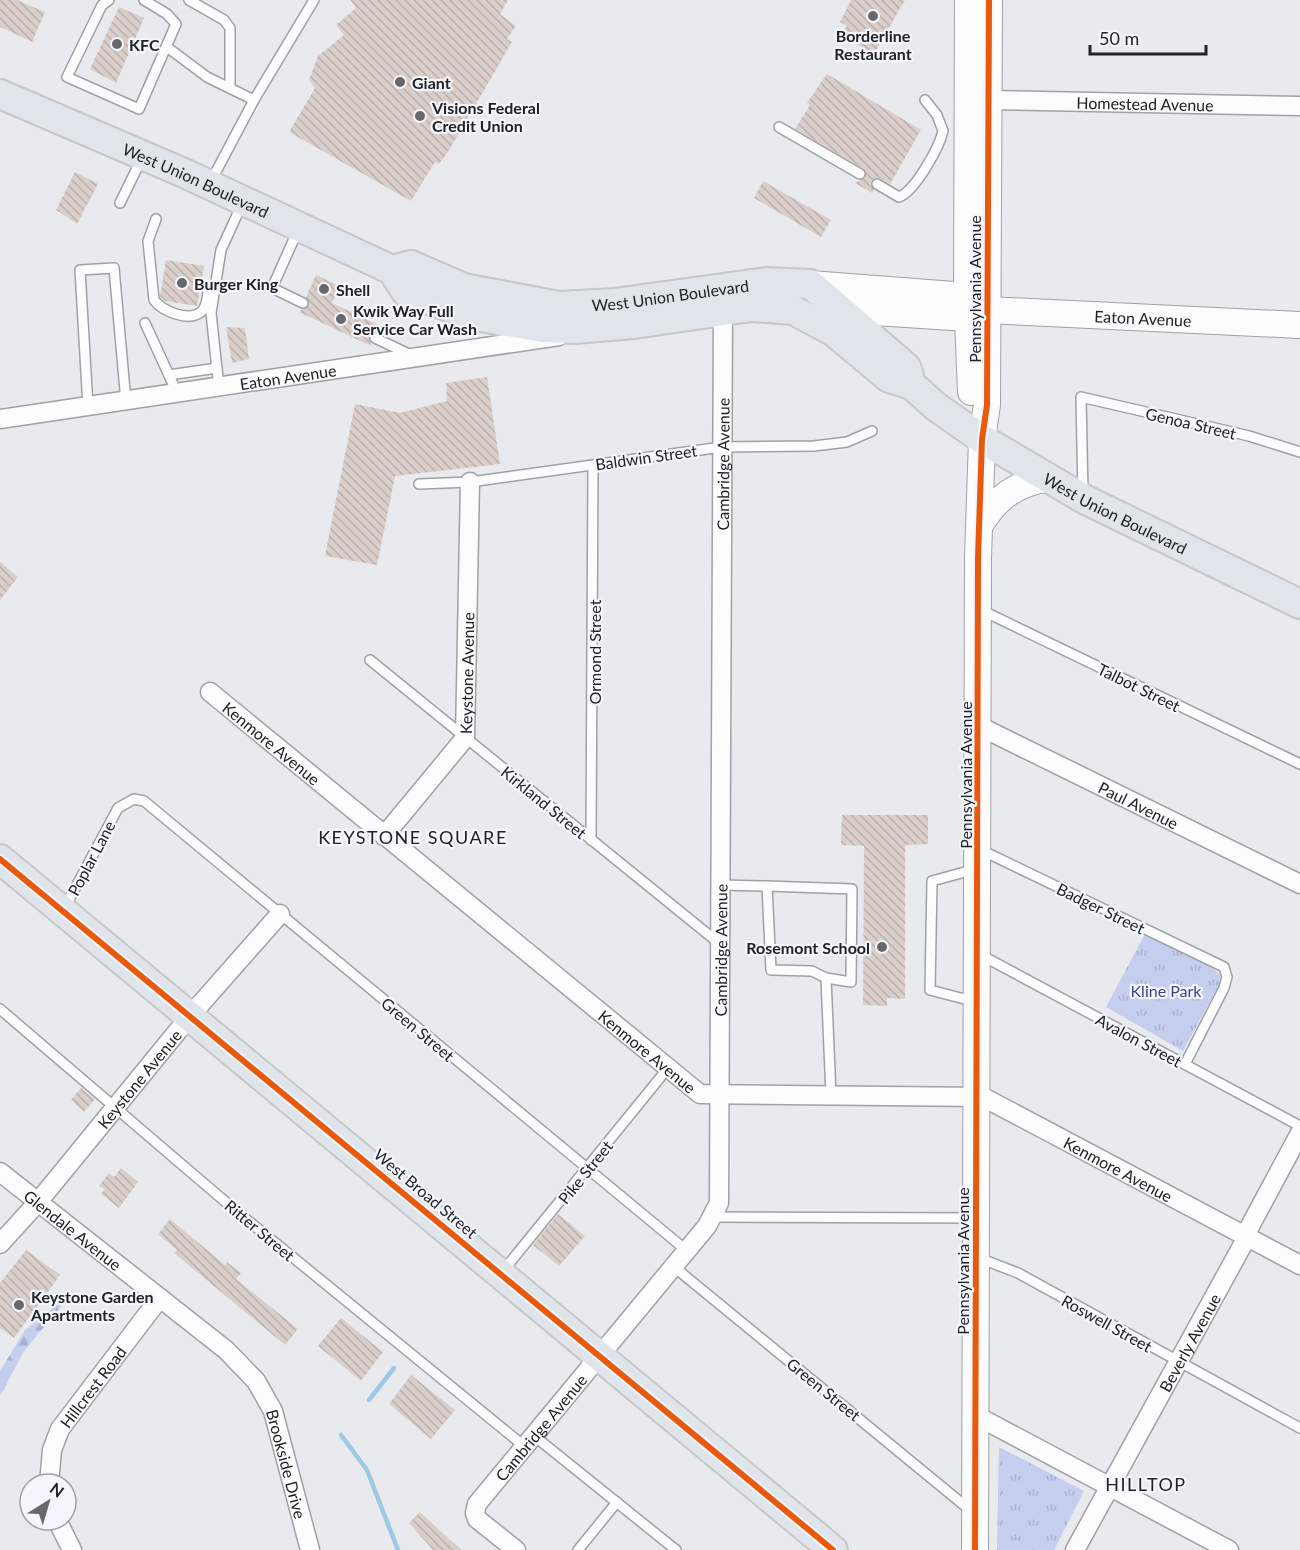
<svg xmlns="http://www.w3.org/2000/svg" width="1300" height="1550" font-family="Lato,sans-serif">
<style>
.forest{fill:url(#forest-firs)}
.park{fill:url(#park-tufts)}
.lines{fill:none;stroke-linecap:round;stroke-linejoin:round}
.stream{stroke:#9ccae4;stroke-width:4.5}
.building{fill:url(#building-back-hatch)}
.lane-casing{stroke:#a0a1a4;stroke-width:12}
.street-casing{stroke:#a0a1a4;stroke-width:21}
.secondary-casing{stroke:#a0a1a4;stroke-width:28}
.primary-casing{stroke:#c6c7c9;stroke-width:32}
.lane{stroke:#fcfcfc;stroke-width:9}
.street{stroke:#fcfcfc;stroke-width:18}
.secondary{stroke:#fcfcfc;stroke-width:26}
.primary{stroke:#dfe5ea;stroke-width:28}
.cycleway-casing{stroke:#f4f6fe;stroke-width:10}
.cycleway{stroke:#e8590c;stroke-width:6}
.poi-dot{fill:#67686b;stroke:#f4f6fe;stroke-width:2}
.labels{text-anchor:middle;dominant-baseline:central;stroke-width:4.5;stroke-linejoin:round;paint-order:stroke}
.poi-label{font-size:16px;font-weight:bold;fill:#212224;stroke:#f4f6fe;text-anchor:start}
.street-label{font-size:16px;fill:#212224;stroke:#f4f6fe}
.park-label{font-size:16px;fill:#37478a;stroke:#f4f6fe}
.neighbourhood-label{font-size:18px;letter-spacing:1.5px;fill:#212224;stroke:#f4f6fe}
</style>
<defs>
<pattern id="forest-firs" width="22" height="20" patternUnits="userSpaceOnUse" patternTransform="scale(1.5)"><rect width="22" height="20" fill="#c5ceef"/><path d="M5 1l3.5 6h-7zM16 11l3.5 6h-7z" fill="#a9b1cd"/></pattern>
<pattern id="park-tufts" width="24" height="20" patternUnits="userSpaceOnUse" patternTransform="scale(1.5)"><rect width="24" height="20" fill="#c5ceef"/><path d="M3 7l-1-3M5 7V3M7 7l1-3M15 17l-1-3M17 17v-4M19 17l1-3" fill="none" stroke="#a9b1cd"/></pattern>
<pattern id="building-back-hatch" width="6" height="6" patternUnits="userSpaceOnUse" patternTransform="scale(1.5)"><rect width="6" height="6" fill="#daceca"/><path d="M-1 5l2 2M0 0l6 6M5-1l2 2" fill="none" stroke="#bbb1ad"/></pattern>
</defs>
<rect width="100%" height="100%" fill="#e9eaee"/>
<!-- forest -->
<polygon class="forest" points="74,1291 24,1351 0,1396 0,1371 25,1330"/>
<!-- park -->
<g class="park">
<polygon points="1146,932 1210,964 1220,976 1219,985 1183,1051 1106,1007"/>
<polygon points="999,1447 1084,1491 1054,1550 997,1550"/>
</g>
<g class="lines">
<!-- stream -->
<g class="stream">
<polyline points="369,1400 394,1368"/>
<polyline points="341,1435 367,1470 398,1550"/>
</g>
</g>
<!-- building -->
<g class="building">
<polygon points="0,0 17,0 45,12 32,42 0,27"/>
<polygon points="350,0 508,0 500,14 516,26 507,39 512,42 448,152 439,164 435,162 411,201 289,132 315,88 309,80 318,56 344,35 336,25 356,8"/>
<polygon points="851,0 905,0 874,54 841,35 847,26 840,22"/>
<polygon points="119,7 144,18 116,83 90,69"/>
<polygon points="827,74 921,130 890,184 878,177 872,180 870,185 874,190 872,193 855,183 865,178 864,169 795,129 810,105 807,103"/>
<polygon points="75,172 98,184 77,224 56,210"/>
<polygon points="763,181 831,220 821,237 754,198"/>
<polygon points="166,260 204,266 197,306 165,301 160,297"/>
<polygon points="316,275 340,286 332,303 381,326 378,332 369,336 371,346 299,312 309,305 306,297"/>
<polygon points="226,327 245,328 249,359 232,363"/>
<polygon points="487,377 500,464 395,476 377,565 325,556 355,404 400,413 447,401 446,383"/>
<polygon points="0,562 18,577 0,600"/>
<polygon points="842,815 928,815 928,844 905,845 905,999 887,998 887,1006 863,1005 864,846 841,845"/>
<polygon points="81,1088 95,1099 84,1112 71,1100"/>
<polygon points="121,1168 138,1182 119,1208 101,1194 105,1189 99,1186 109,1173 114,1177"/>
<polygon points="558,1214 585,1236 559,1266 533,1245"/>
<polygon points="170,1219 225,1265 227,1262 241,1273 236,1279 298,1329 285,1345 174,1253 177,1250 158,1234"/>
<polygon points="26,1250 60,1275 14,1338 0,1328 0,1283"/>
<polygon points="341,1318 383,1352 361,1381 318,1346"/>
<polygon points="411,1375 455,1410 431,1439 389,1404"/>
<polygon points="420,1512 461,1550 433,1550 409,1523"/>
</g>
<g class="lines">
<defs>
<g id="lane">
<polyline points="109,0 102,5 67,77 139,109 176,24 167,14 144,0"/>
<polyline points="189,0 224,20 230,28 230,88"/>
<polyline points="167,47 207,77 254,100"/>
<polyline points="779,127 860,174"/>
<polyline points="210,183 254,100 314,0"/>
<path d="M877 184 899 197C915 191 939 148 943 131L937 115 925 100"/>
<polyline points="120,203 142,158"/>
<path d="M156 219 148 241 154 300C162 311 190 323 202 311 207 306 207 299 208 292"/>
<polyline points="298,230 272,288 303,303"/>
<polyline points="145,323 173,384 174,395"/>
<polyline points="375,338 411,355"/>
<polyline points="169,375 217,368"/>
<polyline points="219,388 211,313 221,250 242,204"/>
<polyline points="88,407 80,270 114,268 126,402"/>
<polyline points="419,484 470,482 722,447 814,446 847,442 872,431"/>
<polyline points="1083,494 1081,397 1249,436 1300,452"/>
<polyline points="981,610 1300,764"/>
<polyline points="370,660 720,944"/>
<polyline points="591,840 593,465"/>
<polyline points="981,850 1224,967 1227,977 1224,988 1185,1064"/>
<polyline points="719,885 767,886 771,970 812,971 826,978 851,982 852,889 767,886"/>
<polyline points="64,909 118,808 134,799 144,801 686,1250"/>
<polyline points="979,954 1300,1126"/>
<polyline points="826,978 831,1095"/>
<polyline points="976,1002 930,990 932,881 976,869"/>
<polyline points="0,1009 235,1210 524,1446"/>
<polyline points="713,1217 974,1218"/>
<polyline points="979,1258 1018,1273 1300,1428"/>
<polyline points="673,1266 970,1510"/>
<polyline points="503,1271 668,1068"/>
<polyline points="533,1435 676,1550"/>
<polyline points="578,1550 617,1502"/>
</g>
<g id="street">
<path id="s1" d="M989 100 1300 106"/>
<path id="s2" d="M0 419 559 336"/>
<path id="s3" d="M210 692 700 1094 983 1097 1300 1265"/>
<path id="s4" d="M979 726 1300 884"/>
<path id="s5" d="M384 836 465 738 470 482"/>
<path id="s6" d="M0 1172 226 1350 256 1381 273 1411 310 1550"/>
<path id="s7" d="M0 1244 38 1202 190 1016 280 914"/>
<polyline points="975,1415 1229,1550"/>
<path id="s8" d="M49 1484 52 1450 60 1429 159 1299"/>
<polyline points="57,1520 72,1550"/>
<path id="s9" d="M516 1550 477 1519 475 1513 477 1504 707 1226 719 1203 723 310"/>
<path id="s10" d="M1075 1550 1247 1237 1249 1228 1300 1133"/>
</g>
<g id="secondary">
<polyline points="968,0 967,296 971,392"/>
<polyline points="810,284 967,296 982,306"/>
<path id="s11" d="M829 309 968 318 987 310 1300 325"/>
<path d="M980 525C997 497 1015 484 1049 478"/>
<polyline points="975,1550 978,558 982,439 987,405 989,0"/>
</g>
<g id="primary">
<path id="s12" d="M0 94 184 173 392 270 406 292 475 316 543 328 575 329 634 324 751 307 793 310 834 332 889 378 912 385 935 406 982 439 1084 499 1300 604"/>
<path id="s13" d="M392 270 411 265 464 288 559 306 614 303 767 282 810 284 906 367 909 375"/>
<polyline points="0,859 833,1550"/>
</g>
</defs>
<!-- lane casing -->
<use href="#lane" class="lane-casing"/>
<!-- street casing -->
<use href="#street" class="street-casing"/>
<!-- secondary casing -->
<use href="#secondary" class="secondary-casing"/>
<!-- primary casing -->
<use href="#primary" class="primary-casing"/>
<!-- lane -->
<use href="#lane" class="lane"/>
<!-- street -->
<use href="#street" class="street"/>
<!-- secondary -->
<use href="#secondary" class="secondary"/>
<!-- primary -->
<use href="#primary" class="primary"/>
<defs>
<g id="cycleway">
<polyline points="0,859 833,1550"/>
<polyline points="975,1550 978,558 982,439 987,405 989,0"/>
</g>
</defs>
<!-- cycleway casing -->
<use href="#cycleway" class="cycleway-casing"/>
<!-- cycleway -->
<use href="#cycleway" class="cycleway"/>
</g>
<!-- markers -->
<g class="poi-dot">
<circle cx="873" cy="16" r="6"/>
<circle cx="117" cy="44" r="6"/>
<circle cx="400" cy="82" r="6"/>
<circle cx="420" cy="116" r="6"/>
<circle cx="182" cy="283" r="6"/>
<circle cx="324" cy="289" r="6"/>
<circle cx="341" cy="319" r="6"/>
<circle cx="882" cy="947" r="6"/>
<circle cx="19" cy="1305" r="6"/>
</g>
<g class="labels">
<!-- poi labels -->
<g class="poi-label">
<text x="873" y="35" text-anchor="middle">Borderline<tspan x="873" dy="18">Restaurant</tspan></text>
<text x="129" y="44">KFC</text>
<text x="412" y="82">Giant</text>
<text x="432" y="107">Visions Federal<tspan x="432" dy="18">Credit Union</tspan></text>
<text x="194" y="283">Burger King</text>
<text x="336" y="289">Shell</text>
<text x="353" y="310">Kwik Way Full<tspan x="353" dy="18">Service Car Wash</tspan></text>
<text x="870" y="947" text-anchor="end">Rosemont School</text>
<text x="31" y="1296">Keystone Garden<tspan x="31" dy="18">Apartments</tspan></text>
</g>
<!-- street labels -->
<g class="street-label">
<text stroke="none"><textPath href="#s1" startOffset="156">Homestead Avenue</textPath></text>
<text stroke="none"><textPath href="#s12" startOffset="214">West Union Boulevard</textPath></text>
<text transform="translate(974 289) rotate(-90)">Pennsylvania Avenue</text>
<text stroke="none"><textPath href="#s13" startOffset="286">West Union Boulevard</textPath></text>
<text stroke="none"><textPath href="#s11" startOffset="316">Eaton Avenue</textPath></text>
<text stroke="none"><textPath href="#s2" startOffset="291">Eaton Avenue</textPath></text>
<text transform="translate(1191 423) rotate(13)">Genoa Street</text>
<text transform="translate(646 457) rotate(-8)">Baldwin Street</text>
<text stroke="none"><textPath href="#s9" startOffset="1191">Cambridge Avenue</textPath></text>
<text stroke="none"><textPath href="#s12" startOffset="1233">West Union Boulevard</textPath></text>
<text transform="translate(594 652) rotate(-90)">Ormond Street</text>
<text stroke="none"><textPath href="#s5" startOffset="192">Keystone Avenue</textPath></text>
<text transform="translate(1139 687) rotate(26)">Talbot Street</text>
<text stroke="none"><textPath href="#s3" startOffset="80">Kenmore Avenue</textPath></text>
<text transform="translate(965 775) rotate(-90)">Pennsylvania Avenue</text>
<text transform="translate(544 802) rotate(39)">Kirkland Street</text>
<text stroke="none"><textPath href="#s4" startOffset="178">Paul Avenue</textPath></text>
<text transform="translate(91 858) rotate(-62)">Poplar Lane</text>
<text transform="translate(1101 908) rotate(26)">Badger Street</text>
<text stroke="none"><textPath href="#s9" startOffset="705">Cambridge Avenue</textPath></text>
<text transform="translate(418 1029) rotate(40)">Green Street</text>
<text transform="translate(1139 1040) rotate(28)">Avalon Street</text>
<text stroke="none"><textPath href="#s3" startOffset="566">Kenmore Avenue</textPath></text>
<text stroke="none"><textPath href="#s7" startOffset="216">Keystone Avenue</textPath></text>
<text stroke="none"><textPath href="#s3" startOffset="1070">Kenmore Avenue</textPath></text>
<text transform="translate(585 1172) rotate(-51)">Pike Street</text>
<text transform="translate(426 1193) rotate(40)">West Broad Street</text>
<text transform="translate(260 1230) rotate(40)">Ritter Street</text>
<text stroke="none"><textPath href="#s6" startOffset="93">Glendale Avenue</textPath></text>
<text transform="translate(962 1261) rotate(-90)">Pennsylvania Avenue</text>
<text transform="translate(1107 1323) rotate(29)">Roswell Street</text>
<text stroke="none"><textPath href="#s10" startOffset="237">Beverly Avenue</textPath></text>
<text stroke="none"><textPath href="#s8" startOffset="110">Hillcrest Road</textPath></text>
<text transform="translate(824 1389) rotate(39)">Green Street</text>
<text stroke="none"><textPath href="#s9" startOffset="165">Cambridge Avenue</textPath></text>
<text stroke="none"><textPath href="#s6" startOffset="420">Brookside Drive</textPath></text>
</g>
<!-- park labels -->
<g class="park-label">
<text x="1166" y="990">Kline Park</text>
</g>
<!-- neighbourhood labels -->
<g class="neighbourhood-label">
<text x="413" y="837">KEYSTONE SQUARE</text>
<text x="1146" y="1484">HILLTOP</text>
</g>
</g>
<!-- north arrow -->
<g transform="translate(48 1502) rotate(37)"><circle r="28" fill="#f4f6fe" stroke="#a0a1a7" stroke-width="1.5"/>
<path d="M0-4.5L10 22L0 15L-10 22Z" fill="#67686b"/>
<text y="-9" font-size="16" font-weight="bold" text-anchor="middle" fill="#212224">N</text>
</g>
<!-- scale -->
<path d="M1090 45v9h116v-9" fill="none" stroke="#212224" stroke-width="3"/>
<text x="1099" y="45" font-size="18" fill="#212224" stroke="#f4f6fe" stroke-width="4.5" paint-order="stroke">50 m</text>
</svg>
